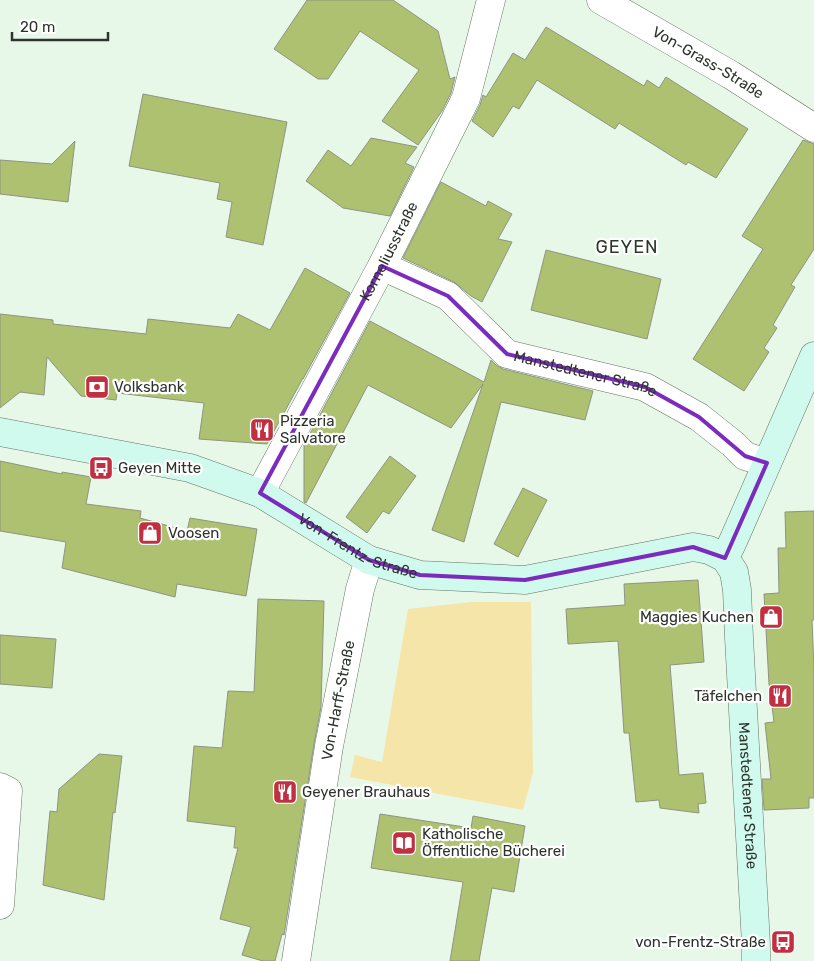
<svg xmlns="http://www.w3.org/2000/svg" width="814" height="961" font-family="Rubik,sans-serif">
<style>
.green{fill:#f5e5a9}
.building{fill:#adc171;stroke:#8f9481}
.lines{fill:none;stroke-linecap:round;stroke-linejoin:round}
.street-casing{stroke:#657365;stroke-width:29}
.secondary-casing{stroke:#657365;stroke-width:29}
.street{stroke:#fff;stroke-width:28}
.secondary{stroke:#d0faed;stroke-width:28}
.marked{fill:none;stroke:#7b2cbf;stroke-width:4;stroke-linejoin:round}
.labels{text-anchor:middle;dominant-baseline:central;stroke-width:4.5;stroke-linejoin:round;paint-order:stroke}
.street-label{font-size:15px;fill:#2d332d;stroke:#fff}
.poi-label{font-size:15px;fill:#2d332d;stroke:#fff;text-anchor:start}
.quarter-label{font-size:18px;letter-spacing:1px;fill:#2b382b;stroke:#fff}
</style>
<rect width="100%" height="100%" fill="#e8f8e8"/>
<!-- green -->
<polygon class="green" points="471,602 531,602 533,773 523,810 350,777 355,755 382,762 408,609"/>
<!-- building -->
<g class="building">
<polygon points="307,0 393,0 438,31 450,79 455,77 451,93 442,111 418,145 382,121 419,70 360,31 328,79 318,79 274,49"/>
<polygon points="546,27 644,86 647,80 659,88 666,77 748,129 716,178 688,162 686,165 619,123 615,129 537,80 519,109 513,106 493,137 472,121 480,105 483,95 486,97 513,53 525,60"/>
<polygon points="143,94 287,122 263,245 226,237 232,202 217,199 220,183 129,166"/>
<polygon points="371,138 417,147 405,163 414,167 390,216 343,208 306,181 328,150 351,166"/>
<polygon points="803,140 814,144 814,249 791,285 795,287 773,325 777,328 764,348 769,352 744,391 693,359 763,249 742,236"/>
<polygon points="75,141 68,202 0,194 0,160 52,164"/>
<polygon points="441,182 486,206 488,201 512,214 498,239 512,242 482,302 471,296 454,282 403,258"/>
<polygon points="546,250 661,279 647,339 531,310"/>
<polygon points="305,268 350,293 303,379 303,378 267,444 199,439 204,403 117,393 116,400 81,396 47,357 44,395 20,392 0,408 0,314 53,320 53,324 146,334 148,319 230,328 238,314 270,330"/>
<polygon points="370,321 484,382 491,360 496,365 503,369 593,391 585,420 501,402 464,542 432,530 483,384 451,428 368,385 306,503 304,502 304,445"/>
<polygon points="390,456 416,476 389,514 383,511 367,533 346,517"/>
<polygon points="0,461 62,474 62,472 91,477 86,504 141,511 140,518 187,531 190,518 257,529 246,596 177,584 175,597 62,568 66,542 0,531"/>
<polygon points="523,488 547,500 518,557 494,544"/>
<polygon points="814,511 814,620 812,620 814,669 814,798 809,798 809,808 764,810 762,779 771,779 765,723 774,722 769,684 764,594 779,593 778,548 786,548 785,512"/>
<polygon points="698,580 704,662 670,665 679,775 703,773 706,803 698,804 699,813 660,808 659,800 636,802 629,733 624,733 618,641 568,644 566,609 625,605 624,584"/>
<polygon points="258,599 324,601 321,707 314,744 284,935 282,934 275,961 263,961 242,955 251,927 220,919 238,848 234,848 236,827 187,821 194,746 222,748 228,691 254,692"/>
<polygon points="0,635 56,639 52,688 0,684"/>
<polygon points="99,754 122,756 115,813 113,812 104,900 43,885 50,811 57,812 59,789"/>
<polygon points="380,814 471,828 473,816 525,826 514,892 492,888 479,961 450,961 463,882 371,868"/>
</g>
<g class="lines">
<defs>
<g id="street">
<path id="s1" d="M601 0 731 75 814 128"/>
<path id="s2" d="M382 266 448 296 507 354 645 387 699 417 733 444 745 456 767 463"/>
<path id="s3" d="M260 493 382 266 466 98 491 0"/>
<polyline points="0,787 8,791 0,905"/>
<path id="s4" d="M296 961 329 746 360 589 369 560"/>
</g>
<g id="secondary">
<path id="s5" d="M0 432 190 468 260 493 369 560 420 575 525 580 693 547 709 550 725 558 734 572 737 590 739 638 756 944V961"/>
<polyline points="725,558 734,539 814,356"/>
</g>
</defs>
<!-- street casing -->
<use href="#street" class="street-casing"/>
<!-- secondary casing -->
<use href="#secondary" class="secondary-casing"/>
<!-- street -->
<use href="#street" class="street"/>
<!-- secondary -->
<use href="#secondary" class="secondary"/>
</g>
<!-- marked area -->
<path class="marked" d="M382 266 448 296 507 354 645 387 699 417 745 456 767 463 725 558 693 547 525 580 420 575 369 560 260 493Z"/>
<!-- icons -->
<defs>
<symbol id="bank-square" viewBox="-11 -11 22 22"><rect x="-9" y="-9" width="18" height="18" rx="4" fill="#c13041" stroke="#fff"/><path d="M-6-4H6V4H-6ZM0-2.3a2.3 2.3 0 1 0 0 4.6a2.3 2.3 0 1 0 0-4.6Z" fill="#fff"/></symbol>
<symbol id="restaurant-square" viewBox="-11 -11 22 22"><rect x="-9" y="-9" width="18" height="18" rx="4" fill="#c13041" stroke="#fff"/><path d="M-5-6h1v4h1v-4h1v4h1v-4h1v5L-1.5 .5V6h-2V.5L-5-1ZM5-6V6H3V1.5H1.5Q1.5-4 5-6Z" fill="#fff"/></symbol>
<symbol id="bus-square" viewBox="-11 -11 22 22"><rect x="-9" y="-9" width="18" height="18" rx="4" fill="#c13041" stroke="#fff"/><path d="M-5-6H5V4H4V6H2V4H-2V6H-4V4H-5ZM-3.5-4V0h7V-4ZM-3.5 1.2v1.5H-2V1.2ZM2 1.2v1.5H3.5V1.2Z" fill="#fff"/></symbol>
<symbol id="shop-square" viewBox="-11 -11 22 22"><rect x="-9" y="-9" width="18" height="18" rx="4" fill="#c13041" stroke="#fff"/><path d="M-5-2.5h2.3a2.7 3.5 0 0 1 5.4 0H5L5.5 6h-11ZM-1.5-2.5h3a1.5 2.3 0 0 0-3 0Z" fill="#fff"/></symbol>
<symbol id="library-square" viewBox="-11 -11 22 22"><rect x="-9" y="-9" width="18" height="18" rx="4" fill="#c13041" stroke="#fff"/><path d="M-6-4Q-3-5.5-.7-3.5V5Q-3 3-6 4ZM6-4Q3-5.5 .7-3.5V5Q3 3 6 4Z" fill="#fff"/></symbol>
</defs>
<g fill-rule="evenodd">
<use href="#bank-square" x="83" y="373" width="28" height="28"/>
<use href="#restaurant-square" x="248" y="416" width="28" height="28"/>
<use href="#bus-square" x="87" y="454" width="28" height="28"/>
<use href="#shop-square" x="136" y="519" width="28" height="28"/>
<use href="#shop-square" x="757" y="603" width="28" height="28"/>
<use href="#restaurant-square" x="766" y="682" width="28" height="28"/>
<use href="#restaurant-square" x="271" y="778" width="28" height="28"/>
<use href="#library-square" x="390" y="829" width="28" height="28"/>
<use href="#bus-square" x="769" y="928" width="28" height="28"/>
</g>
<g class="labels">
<!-- street labels -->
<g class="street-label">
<text stroke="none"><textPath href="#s1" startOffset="124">Von-Grass-Straße</textPath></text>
<text stroke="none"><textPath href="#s3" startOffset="274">Korneliusstraße</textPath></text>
<text stroke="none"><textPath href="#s2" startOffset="236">Manstedtener Straße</textPath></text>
<text stroke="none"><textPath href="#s5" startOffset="380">Von-Frentz-Straße</textPath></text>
<text stroke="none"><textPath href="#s4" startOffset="264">Von-Harff-Straße</textPath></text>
<text stroke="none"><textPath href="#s5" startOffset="1000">Manstedtener Straße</textPath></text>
</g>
<!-- poi labels -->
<g class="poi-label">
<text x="114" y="387">Volksbank</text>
<text x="280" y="421">Pizzeria<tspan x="280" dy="17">Salvatore</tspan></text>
<text x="118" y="468">Geyen Mitte</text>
<text x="168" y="533">Voosen</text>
<text x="754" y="617" text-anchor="end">Maggies Kuchen</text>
<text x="762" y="696" text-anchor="end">Täfelchen</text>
<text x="302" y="792">Geyener Brauhaus</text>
<text x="422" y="834">Katholische<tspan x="422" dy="17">Öffentliche Bücherei</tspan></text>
<text x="766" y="942" text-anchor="end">von-Frentz-Straße</text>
</g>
<!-- quarter labels -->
<g class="quarter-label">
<text x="627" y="247">GEYEN</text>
</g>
</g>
<!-- scale -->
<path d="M12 32v8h96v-8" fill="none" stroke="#2d332d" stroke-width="2.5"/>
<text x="20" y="32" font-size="15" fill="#2d332d" stroke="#ffffff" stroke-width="4" paint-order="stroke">20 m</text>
</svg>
